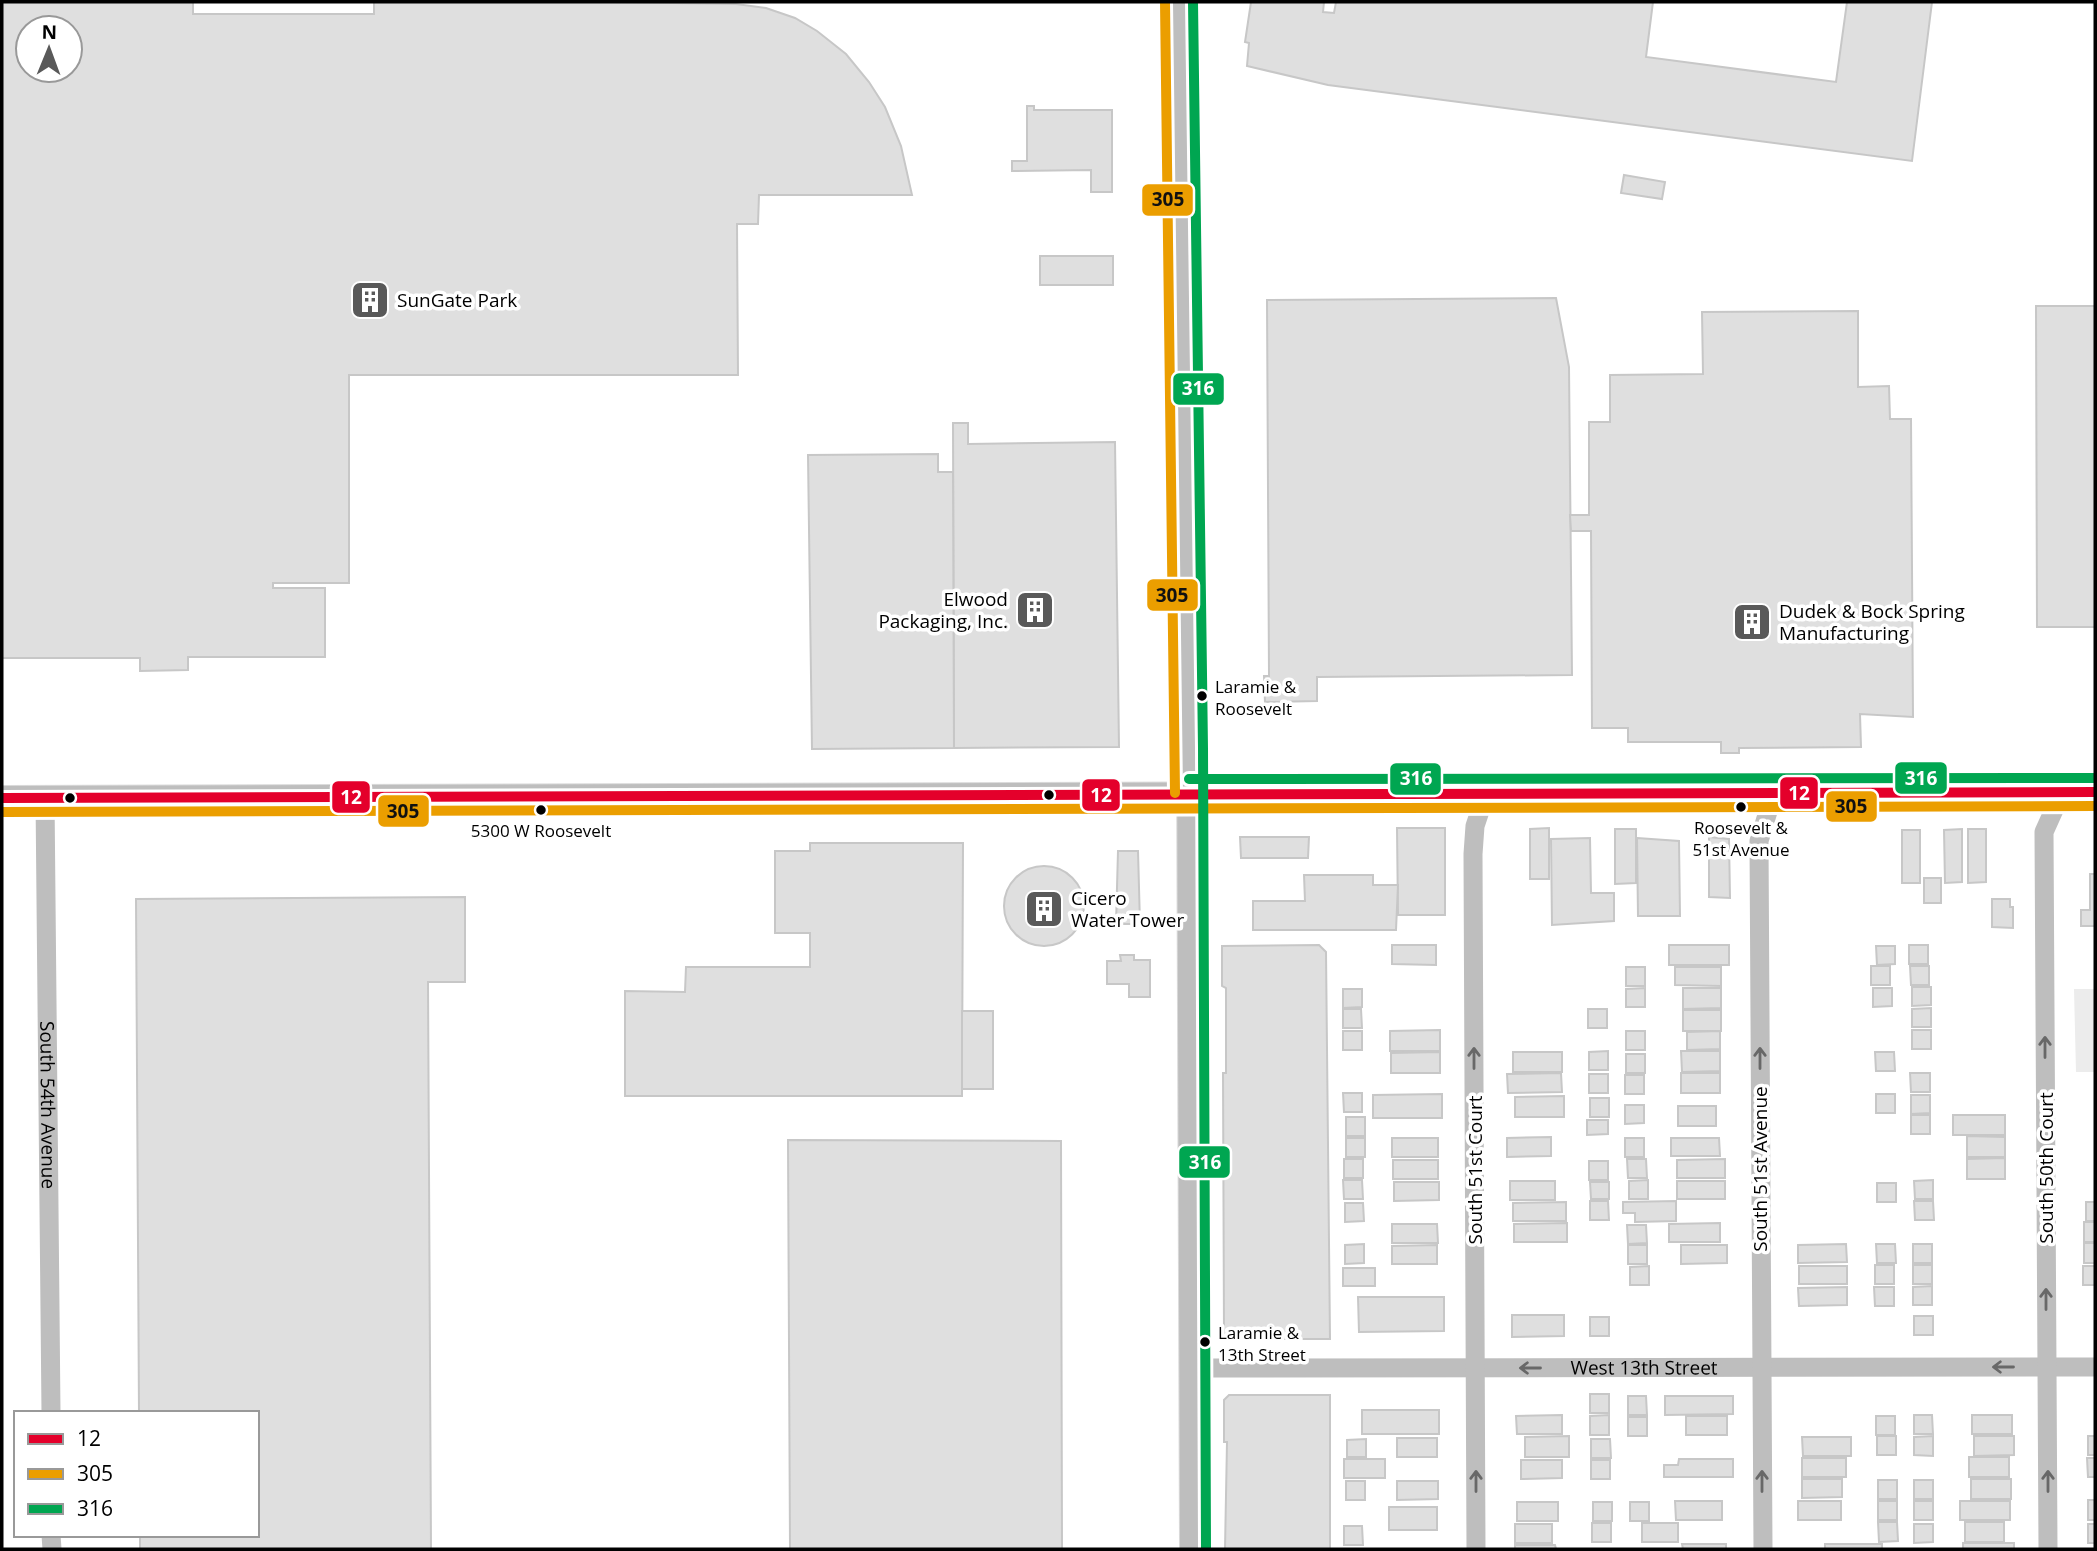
<svg xmlns="http://www.w3.org/2000/svg" width="2097" height="1551" font-family="'Open Sans',sans-serif">
<style>
.green{fill:#ececec}
.building{fill:#dfdfdf;stroke:#c7c7c7;stroke-width:2;fill-rule:evenodd}
.lines{fill:none;stroke-linecap:round;stroke-linejoin:round}
.major-casing{stroke:#dbdbdb;stroke-width:26}
.minor{stroke:#bebebe;stroke-width:19}
.major{stroke:#bebebe;stroke-width:24}
.bus-1-casing{stroke:#fff;stroke-width:16}
.bus-2-casing{stroke:#fff;stroke-width:16}
.bus-3-casing{stroke:#fff;stroke-width:16}
.bus-1{stroke:#e4002b;stroke-width:10}
.bus-2{stroke:#eb9e00;stroke-width:10}
.bus-3{stroke:#00a651;stroke-width:10}
.oneway{stroke:#686868}
.bus-dot{fill:#000;stroke:#fff;stroke-width:2.5}
.labels{text-anchor:middle;dominant-baseline:central;stroke-width:7;stroke-linejoin:round;paint-order:stroke}
.bus-label{font-size:17px;fill:#000;stroke:#fff;text-anchor:start}
.poi-label{font-size:19px;fill:#000;stroke:#fff;text-anchor:start}
.street-label{font-size:19px;fill:#000;stroke:#fff}
.line-badge{stroke:#fff;stroke-width:2.5}
.badge-label{font-size:19px;text-anchor:middle;font-weight:bold;fill:#fff}
.pale-badge-label{font-size:19px;text-anchor:middle;font-weight:bold;fill:#111}
</style>
<rect width="100%" height="100%" fill="#fff"/>
<!-- green -->
<polygon class="green" points="2095,989 2095,1072 2076,1072 2074,989"/>
<!-- building -->
<g class="building">
<path d="M2 2H193V14H374V2H607L736 4 766 8 795 18 817 31 846 54 869 82 885 107 901 146 912 195H759L758 224H737L738 375H349V583H273V588H325V657H188V670L140 671V658H2ZM28 28H70V70H28Z"/>
<polygon points="1251,2 1324,2 1323,12 1334,13 1336,2 1653,2 1646,57 1836,82 1847,2 1932,2 1912,161 1328,85 1247,66 1249,43 1245,42"/>
<polygon points="1027,106 1034,106 1034,110 1112,110 1112,192 1091,192 1091,170 1012,171 1012,161 1027,161"/>
<polygon points="1624,175 1665,182 1662,199 1621,193"/>
<rect x="1040" y="256" width="73" height="29"/>
<polygon points="1556,298 1569,367 1572,675 1317,677 1317,701 1265,702 1264,676 1269,676 1267,300"/>
<polygon points="2036,306 2095,306 2095,627 2037,627"/>
<polygon points="1858,311 1858,387 1889,386 1890,419 1911,419 1913,717 1860,714 1861,747 1739,748 1739,753 1721,753 1721,742 1628,742 1628,728 1592,728 1591,531 1571,531 1570,515 1589,515 1589,422 1610,422 1610,375 1703,374 1702,312"/>
<polygon points="953,423 968,423 968,444 1115,442 1119,747 954,748"/>
<polygon points="938,454 938,472 953,472 954,748 812,749 808,455"/>
<polygon points="1397,828 1445,828 1445,915 1398,915"/>
<polygon points="1549,828 1549,879 1530,879 1530,829"/>
<polygon points="1615,829 1636,829 1636,883 1615,884"/>
<polygon points="1962,829 1962,882 1945,883 1944,830"/>
<polygon points="1968,829 1986,829 1986,882 1968,883"/>
<rect x="1902" y="830" width="18" height="53"/>
<polygon points="1240,837 1309,837 1308,858 1241,858"/>
<polygon points="1709,837 1729,839 1730,898 1709,897"/>
<polygon points="1590,838 1591,893 1614,893 1614,921 1552,925 1551,839"/>
<polygon points="1637,838 1679,841 1680,916 1638,916"/>
<polygon points="810,843 963,843 962,1096 625,1096 625,991 685,992 686,967 810,967 810,933 775,933 775,851 810,851"/>
<polygon points="1118,851 1138,851 1140,924 1116,924"/>
<circle cx="1044" cy="906" r="40"/>
<polygon points="2090,874 2095,874 2095,926 2081,926 2081,910 2090,910"/>
<polygon points="1304,875 1373,875 1373,885 1398,885 1396,930 1253,930 1253,901 1305,901"/>
<rect x="1924" y="878" width="17" height="25"/>
<polygon points="465,897 465,982 428,982 431,1549 140,1549 140,1535 257,1535 257,1413 139,1413 136,899"/>
<polygon points="1992,899 2010,899 2010,907 2013,907 2013,928 1992,927"/>
<polygon points="1319,945 1326,952 1330,1339 1228,1339 1224,1334 1223,1073 1226,1073 1226,988 1222,986 1222,946"/>
<polygon points="1392,945 1436,945 1436,965 1392,964"/>
<rect x="1669" y="945" width="60" height="20"/>
<rect x="1909" y="945" width="19" height="19"/>
<polygon points="1876,946 1895,946 1895,964 1877,965"/>
<polygon points="1120,955 1134,955 1134,960 1150,960 1150,997 1129,997 1129,984 1107,984 1107,961 1121,961"/>
<rect x="1871" y="966" width="19" height="19"/>
<polygon points="1910,966 1929,966 1929,985 1911,985"/>
<rect x="1626" y="967" width="19" height="19"/>
<polygon points="1675,967 1721,967 1721,986 1675,985"/>
<polygon points="1912,987 1931,987 1931,1005 1912,1006"/>
<polygon points="1645,988 1645,1007 1626,1007 1626,989"/>
<polygon points="1683,988 1721,988 1721,1008 1683,1009"/>
<polygon points="1873,988 1892,988 1892,1006 1873,1007"/>
<polygon points="1343,989 1362,989 1362,1007 1343,1008"/>
<polygon points="1931,1008 1931,1027 1912,1027 1912,1009"/>
<polygon points="1343,1009 1361,1009 1362,1028 1343,1028"/>
<rect x="1588" y="1009" width="19" height="19"/>
<rect x="1683" y="1010" width="38" height="21"/>
<rect x="962" y="1011" width="31" height="78"/>
<polygon points="1440,1030 1440,1051 1390,1051 1390,1031"/>
<rect x="1912" y="1030" width="19" height="19"/>
<rect x="1343" y="1031" width="19" height="19"/>
<rect x="1626" y="1031" width="19" height="19"/>
<polygon points="1720,1031 1720,1049 1687,1050 1687,1032"/>
<polygon points="1608,1051 1608,1070 1589,1070 1589,1052"/>
<polygon points="1681,1051 1720,1051 1720,1071 1682,1072"/>
<polygon points="1440,1052 1440,1073 1391,1073 1391,1053"/>
<rect x="1513" y="1052" width="49" height="20"/>
<polygon points="1875,1052 1894,1052 1895,1071 1876,1071"/>
<rect x="1626" y="1054" width="19" height="19"/>
<polygon points="1561,1073 1562,1092 1508,1093 1507,1074"/>
<rect x="1681" y="1073" width="39" height="20"/>
<polygon points="1910,1073 1930,1073 1930,1092 1911,1092"/>
<rect x="1589" y="1074" width="19" height="19"/>
<rect x="1625" y="1075" width="19" height="19"/>
<polygon points="1343,1093 1362,1093 1362,1112 1344,1112"/>
<polygon points="1442,1094 1442,1118 1373,1118 1373,1095"/>
<rect x="1876" y="1094" width="19" height="19"/>
<polygon points="1911,1095 1930,1095 1930,1113 1911,1114"/>
<polygon points="1564,1096 1564,1117 1515,1117 1515,1097"/>
<rect x="1590" y="1098" width="19" height="19"/>
<polygon points="1625,1105 1644,1105 1644,1123 1625,1124"/>
<rect x="1678" y="1106" width="38" height="20"/>
<rect x="1911" y="1115" width="19" height="19"/>
<rect x="1953" y="1115" width="52" height="20"/>
<rect x="1346" y="1117" width="19" height="19"/>
<polygon points="1587,1120 1608,1120 1608,1134 1587,1135"/>
<polygon points="1967,1136 2005,1137 2005,1157 1967,1157"/>
<polygon points="1551,1137 1551,1156 1507,1157 1507,1138"/>
<rect x="1346" y="1138" width="19" height="19"/>
<rect x="1392" y="1138" width="46" height="19"/>
<rect x="1625" y="1138" width="19" height="19"/>
<polygon points="1671,1138 1719,1138 1720,1156 1671,1156"/>
<polygon points="788,1140 1061,1141 1062,1549 790,1549"/>
<polygon points="2005,1158 2005,1179 1967,1179 1967,1159"/>
<rect x="1344" y="1159" width="19" height="19"/>
<polygon points="1627,1159 1646,1159 1647,1178 1628,1178"/>
<polygon points="1725,1159 1725,1178 1677,1178 1677,1160"/>
<rect x="1393" y="1160" width="45" height="19"/>
<rect x="1589" y="1161" width="19" height="19"/>
<polygon points="1343,1180 1362,1180 1363,1199 1344,1199"/>
<polygon points="1648,1180 1648,1199 1629,1199 1629,1181"/>
<polygon points="1933,1180 1933,1199 1915,1199 1914,1181"/>
<rect x="1510" y="1181" width="45" height="19"/>
<rect x="1677" y="1181" width="48" height="18"/>
<polygon points="1394,1182 1439,1182 1439,1200 1394,1201"/>
<polygon points="1590,1182 1609,1182 1609,1199 1591,1199"/>
<rect x="1877" y="1183" width="19" height="19"/>
<polygon points="1590,1201 1608,1201 1609,1220 1590,1220"/>
<polygon points="1676,1201 1676,1221 1635,1222 1635,1213 1623,1213 1623,1202"/>
<polygon points="1914,1201 1933,1201 1934,1220 1915,1220"/>
<polygon points="1566,1202 1566,1221 1513,1221 1513,1203"/>
<rect x="2086" y="1202" width="9" height="19"/>
<polygon points="1345,1203 1363,1203 1364,1221 1345,1222"/>
<rect x="2084" y="1222" width="11" height="20"/>
<polygon points="1567,1223 1567,1242 1514,1242 1514,1224"/>
<polygon points="1720,1223 1720,1242 1669,1242 1669,1224"/>
<polygon points="1392,1224 1437,1224 1438,1243 1392,1243"/>
<polygon points="1627,1225 1646,1225 1647,1243 1628,1244"/>
<rect x="2084" y="1243" width="11" height="20"/>
<polygon points="1364,1244 1364,1263 1345,1264 1345,1245"/>
<polygon points="1846,1244 1847,1262 1798,1263 1798,1245"/>
<polygon points="1876,1244 1895,1244 1896,1263 1877,1263"/>
<rect x="1913" y="1244" width="19" height="19"/>
<polygon points="1437,1245 1437,1264 1392,1264 1392,1246"/>
<rect x="1628" y="1245" width="19" height="19"/>
<polygon points="1681,1245 1727,1245 1727,1263 1681,1264"/>
<rect x="1875" y="1265" width="19" height="19"/>
<rect x="1913" y="1265" width="19" height="19"/>
<polygon points="1649,1266 1649,1285 1630,1285 1630,1267"/>
<rect x="1799" y="1266" width="48" height="18"/>
<rect x="2083" y="1266" width="12" height="19"/>
<rect x="1343" y="1268" width="32" height="18"/>
<polygon points="1932,1286 1932,1305 1913,1305 1913,1287"/>
<polygon points="1847,1287 1847,1305 1799,1306 1798,1288"/>
<polygon points="1874,1287 1894,1287 1894,1306 1875,1306"/>
<polygon points="1358,1297 1444,1297 1444,1331 1359,1332"/>
<polygon points="1512,1315 1564,1315 1564,1336 1512,1337"/>
<rect x="1914" y="1316" width="19" height="19"/>
<rect x="1590" y="1317" width="19" height="19"/>
<rect x="1590" y="1394" width="19" height="19"/>
<polygon points="1229,1395 1330,1395 1330,1549 1225,1549 1227,1442 1224,1442 1224,1400"/>
<polygon points="1628,1396 1646,1396 1647,1415 1628,1415"/>
<polygon points="1665,1396 1733,1396 1733,1414 1665,1415"/>
<rect x="1362" y="1410" width="77" height="24"/>
<polygon points="1562,1415 1562,1434 1517,1434 1516,1416"/>
<polygon points="1609,1415 1609,1435 1590,1435 1590,1416"/>
<polygon points="1914,1415 1932,1415 1933,1434 1914,1434"/>
<rect x="1972" y="1415" width="40" height="19"/>
<rect x="1686" y="1416" width="41" height="19"/>
<rect x="1876" y="1416" width="19" height="19"/>
<rect x="1628" y="1417" width="19" height="19"/>
<polygon points="1569,1436 1569,1457 1525,1457 1525,1437"/>
<rect x="1877" y="1436" width="19" height="19"/>
<polygon points="1933,1436 1933,1456 1914,1455 1914,1437"/>
<polygon points="1974,1436 2014,1436 2014,1455 1974,1456"/>
<rect x="2088" y="1436" width="7" height="19"/>
<polygon points="1802,1437 1851,1437 1851,1456 1803,1456"/>
<rect x="1397" y="1438" width="40" height="19"/>
<polygon points="1366,1439 1366,1457 1347,1457 1347,1440"/>
<polygon points="1591,1439 1610,1439 1611,1458 1591,1458"/>
<rect x="1969" y="1457" width="40" height="20"/>
<rect x="1802" y="1458" width="44" height="19"/>
<polygon points="2087,1458 2095,1458 2095,1477 2088,1477"/>
<rect x="1344" y="1459" width="41" height="19"/>
<polygon points="1679,1459 1733,1459 1733,1477 1664,1477 1664,1465 1678,1465"/>
<polygon points="1521,1460 1562,1460 1562,1478 1521,1479"/>
<rect x="1591" y="1460" width="19" height="19"/>
<polygon points="1802,1479 1842,1479 1842,1497 1802,1498"/>
<rect x="1971" y="1479" width="40" height="20"/>
<rect x="1878" y="1480" width="19" height="19"/>
<rect x="1914" y="1480" width="19" height="19"/>
<rect x="1346" y="1481" width="19" height="19"/>
<polygon points="1397,1481 1438,1481 1438,1499 1397,1500"/>
<rect x="2088" y="1500" width="7" height="20"/>
<polygon points="1675,1501 1722,1501 1722,1520 1676,1520"/>
<rect x="1798" y="1501" width="43" height="19"/>
<rect x="1878" y="1501" width="19" height="19"/>
<rect x="1914" y="1501" width="19" height="19"/>
<rect x="1960" y="1501" width="50" height="19"/>
<rect x="1517" y="1502" width="41" height="19"/>
<rect x="1593" y="1502" width="19" height="19"/>
<rect x="1630" y="1502" width="19" height="19"/>
<rect x="1389" y="1507" width="48" height="23"/>
<polygon points="1878,1522 1897,1522 1898,1541 1879,1542"/>
<rect x="1965" y="1522" width="39" height="20"/>
<rect x="1592" y="1523" width="19" height="19"/>
<rect x="1642" y="1523" width="36" height="19"/>
<rect x="1515" y="1524" width="37" height="19"/>
<polygon points="1914,1524 1933,1524 1933,1542 1914,1543"/>
<rect x="2088" y="1524" width="7" height="19"/>
<polygon points="1344,1526 1362,1526 1363,1545 1344,1545"/>
<rect x="1963" y="1543" width="51" height="6"/>
<polygon points="1682,1544 1726,1544 1726,1549 1683,1549"/>
<rect x="1825" y="1544" width="57" height="5"/>
<polygon points="1515,1545 1555,1545 1556,1549 1515,1549"/>
</g>
<g class="lines">
<defs>
<g id="major">
<polyline points="1179,2 1189,748 1192,1549"/>
<polyline points="2,798 2095,792"/>
</g>
</defs>
<!-- major casing -->
<use href="#major" class="major-casing"/>
<!-- minor -->
<g class="minor">
<path id="s1" d="M45 797 51 1413"/>
<path id="s2" d="M1192 1368 2095 1367"/>
<polyline points="51,1535 52,1549"/>
<polyline points="1476,1549 1473,854 1475,826 1486,793"/>
<polyline points="1763,1549 1759,841 1774,792"/>
<polyline points="2048,1549 2044,832 2062,792"/>
</g>
<!-- major -->
<use href="#major" class="major"/>
<defs>
<polyline id="bus-1" points="2,798 2095,792"/>
<g id="bus-2">
<polyline points="1165,2 1175,793"/>
<polyline points="2,812 2095,806"/>
</g>
<g id="bus-3">
<polyline points="1193,2 1203,748 1206,1549"/>
<polyline points="1189,779 2095,778"/>
</g>
</defs>
<!-- bus-1 casing -->
<use href="#bus-1" class="bus-1-casing"/>
<!-- bus-2 casing -->
<use href="#bus-2" class="bus-2-casing"/>
<!-- bus-3 casing -->
<use href="#bus-3" class="bus-3-casing"/>
<!-- bus-1 -->
<use href="#bus-1" class="bus-1"/>
<!-- bus-2 -->
<use href="#bus-2" class="bus-2"/>
<!-- bus-3 -->
<use href="#bus-3" class="bus-3"/>
</g>
<!-- one-way arrows -->
<defs><path id="oneway-shaft" d="M-6 0H5M1.5-3L5.5 0L1.5 3" fill="none" stroke-width="1.6" stroke-linecap="round" stroke-linejoin="round" transform="scale(1.75)"/></defs>
<g class="oneway">
<use href="#oneway-shaft" transform="translate(2045 1047) rotate(-90)"/>
<use href="#oneway-shaft" transform="translate(1474 1058) rotate(-90)"/>
<use href="#oneway-shaft" transform="translate(1760 1058) rotate(-90)"/>
<use href="#oneway-shaft" transform="translate(2046 1299) rotate(-90)"/>
<use href="#oneway-shaft" transform="translate(2003 1367) rotate(180)"/>
<use href="#oneway-shaft" transform="translate(1530 1368) rotate(180)"/>
<use href="#oneway-shaft" transform="translate(1476 1481) rotate(-90)"/>
<use href="#oneway-shaft" transform="translate(1762 1481) rotate(-90)"/>
<use href="#oneway-shaft" transform="translate(2048 1481) rotate(-90)"/>
</g>
<!-- icons -->
<defs>
<symbol id="building-square" viewBox="-11 -11 22 22"><rect x="-9" y="-9" width="18" height="18" rx="4" fill="#595959" stroke="#fff"/><path d="M-4-6H4V6H1V3H-1V6H-4ZM-2.5-4.3h1.7v1.8h-1.7ZM.8-4.3h1.7v1.8H.8ZM-2.5-1h1.7V.8h-1.7ZM.8-1h1.7V.8H.8Z" fill="#fff"/></symbol>
</defs>
<g fill-rule="evenodd">
<use href="#building-square" x="348" y="278" width="44" height="44"/>
<use href="#building-square" x="1013" y="588" width="44" height="44"/>
<use href="#building-square" x="1730" y="600" width="44" height="44"/>
<use href="#building-square" x="1022" y="887" width="44" height="44"/>
</g>
<!-- markers -->
<g class="bus-dot">
<circle cx="1202" cy="696" r="6"/>
<circle cx="1049" cy="795" r="6"/>
<circle cx="70" cy="798" r="6"/>
<circle cx="1741" cy="807" r="6"/>
<circle cx="541" cy="810" r="6"/>
<circle cx="1205" cy="1342" r="6"/>
</g>
<g class="labels">
<!-- bus labels -->
<g class="bus-label">
<text x="1215" y="686">Laramie &amp;<tspan x="1215" dy="22">Roosevelt</tspan></text>
<text x="1741" y="827" text-anchor="middle">Roosevelt &amp;<tspan x="1741" dy="22">51st Avenue</tspan></text>
<text x="541" y="830" text-anchor="middle">5300 W Roosevelt</text>
<text x="1218" y="1332">Laramie &amp;<tspan x="1218" dy="22">13th Street</tspan></text>
</g>
<!-- poi labels -->
<g class="poi-label">
<text x="397" y="300">SunGate Park</text>
<text x="1008" y="599" text-anchor="end">Elwood<tspan x="1008" dy="22">Packaging, Inc.</tspan></text>
<text x="1779" y="611">Dudek &amp; Bock Spring<tspan x="1779" dy="22">Manufacturing</tspan></text>
<text x="1071" y="898">Cicero<tspan x="1071" dy="22">Water Tower</tspan></text>
</g>
<!-- street labels -->
<g class="street-label">
<text stroke="none"><textPath href="#s1" startOffset="308">South 54th Avenue</textPath></text>
<text transform="translate(2046 1168) rotate(-90)">South 50th Court</text>
<text transform="translate(1760 1169) rotate(-90)">South 51st Avenue</text>
<text transform="translate(1475 1170) rotate(-90)">South 51st Court</text>
<text stroke="none"><textPath href="#s2" startOffset="452">West 13th Street</textPath></text>
</g>
</g>
<g class="line-badge">
<rect x="1141" y="183" width="53" height="34" rx="7" fill="#eb9e00"/>
<rect x="1172" y="372" width="53" height="34" rx="7" fill="#00a651"/>
<rect x="1146" y="578" width="53" height="34" rx="7" fill="#eb9e00"/>
<rect x="1894" y="761" width="54" height="34" rx="7" fill="#00a651"/>
<rect x="1389" y="762" width="53" height="34" rx="7" fill="#00a651"/>
<rect x="1779" y="776" width="40" height="34" rx="7" fill="#e4002b"/>
<rect x="1081" y="778" width="40" height="34" rx="7" fill="#e4002b"/>
<rect x="331" y="780" width="40" height="34" rx="7" fill="#e4002b"/>
<rect x="1825" y="790" width="53" height="33" rx="7" fill="#eb9e00"/>
<rect x="377" y="794" width="53" height="34" rx="7" fill="#eb9e00"/>
<rect x="1178" y="1145" width="53" height="34" rx="7" fill="#00a651"/>
</g>
<g class="badge-label">
<text x="1198" y="395">316</text>
<text x="1921" y="785">316</text>
<text x="1416" y="785">316</text>
<text x="1799" y="800">12</text>
<text x="1101" y="802">12</text>
<text x="351" y="804">12</text>
<text x="1205" y="1169">316</text>
</g>
<g class="pale-badge-label">
<text x="1168" y="206">305</text>
<text x="1172" y="602">305</text>
<text x="1851" y="813">305</text>
<text x="403" y="818">305</text>
</g>
<!-- border -->
<rect width="2097" height="1551" fill="none" stroke="#000000" stroke-width="7"/>
<!-- legend -->
<rect x="14" y="1411" width="245" height="126" fill="#ffffff" stroke="#999999" stroke-width="2"/>
<rect x="28" y="1434" width="35" height="10" fill="#e4002b" stroke="#999999" stroke-width="2"/>
<text x="77" y="1446" font-size="21" fill="#000000">12</text>
<rect x="28" y="1469" width="35" height="10" fill="#eb9e00" stroke="#999999" stroke-width="2"/>
<text x="77" y="1481" font-size="21" fill="#000000">305</text>
<rect x="28" y="1504" width="35" height="10" fill="#00a651" stroke="#999999" stroke-width="2"/>
<text x="77" y="1516" font-size="21" fill="#000000">316</text>
<!-- north arrow -->
<g transform="translate(49 49) rotate(1)"><circle r="33" fill="#ffffff" stroke="#999999" stroke-width="2"/>
<path d="M0-5L12 26L0 18L-12 26Z" fill="#595959"/>
<text y="-10" font-size="19" font-weight="bold" text-anchor="middle" fill="#000000">N</text>
</g>
</svg>
